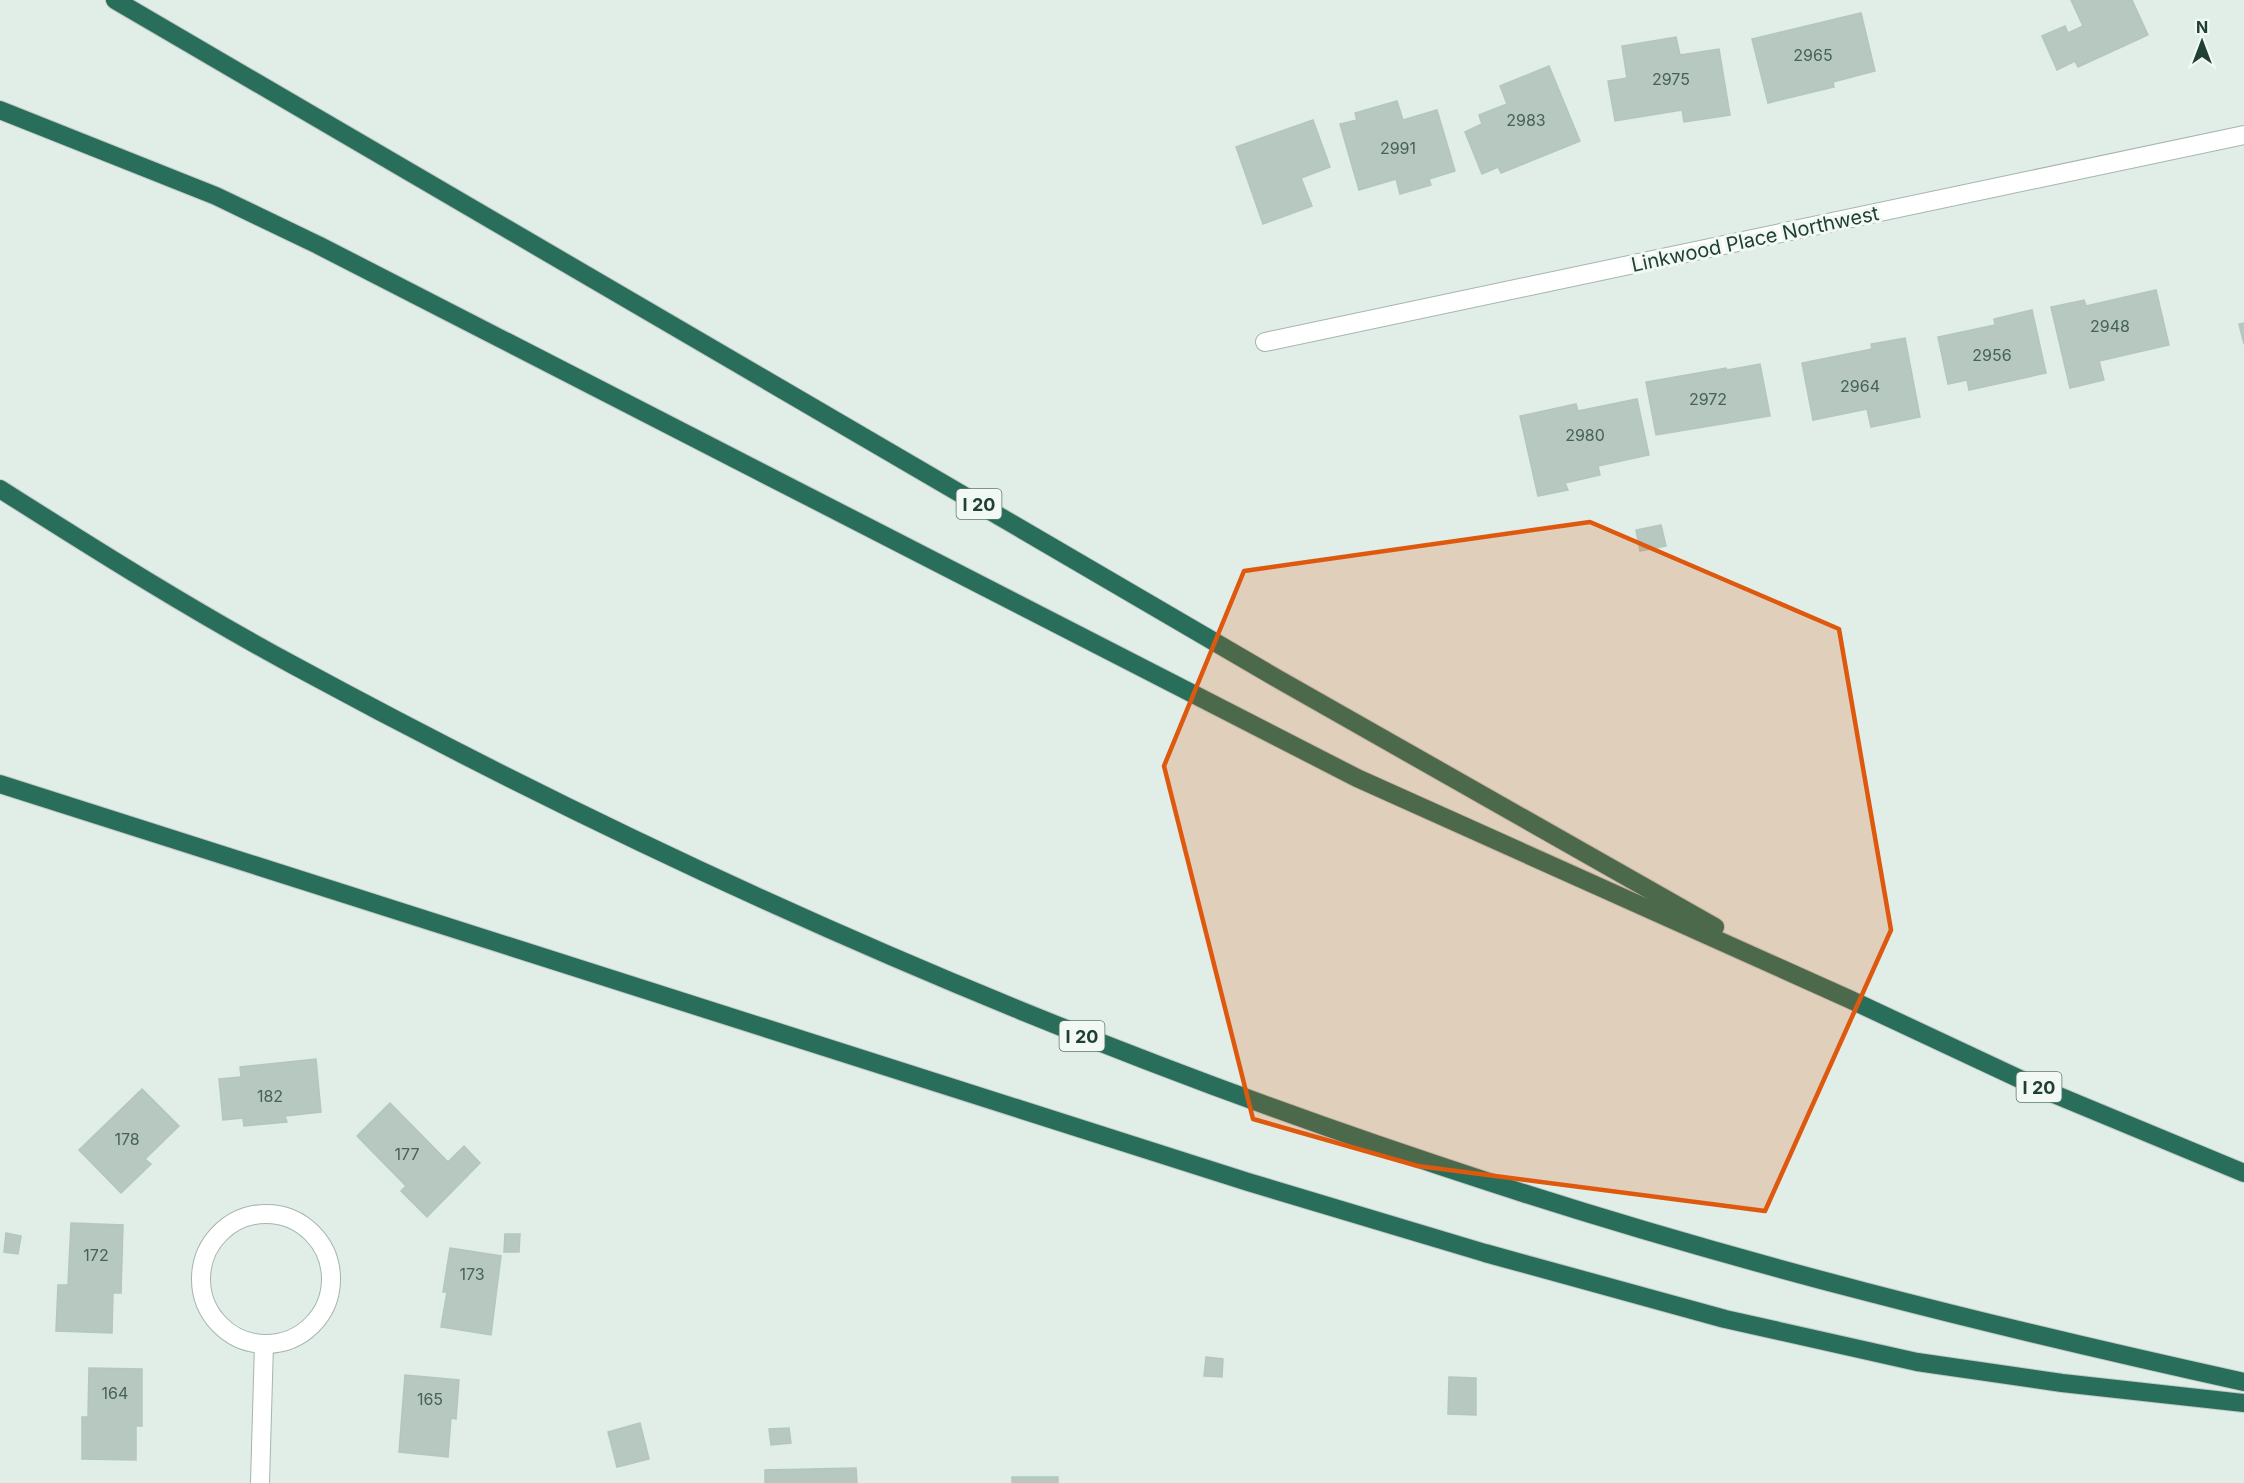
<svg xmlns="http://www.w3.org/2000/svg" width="2244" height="1483" font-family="Inter,sans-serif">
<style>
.building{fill:#b6c8c0;stroke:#b3c7bd;stroke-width:1.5}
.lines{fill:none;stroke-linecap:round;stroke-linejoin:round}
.minor-casing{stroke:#a3b6ae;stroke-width:20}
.highway-casing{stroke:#c1cac6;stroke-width:20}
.minor{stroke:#fff;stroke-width:18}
.highway{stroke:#296e5a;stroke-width:18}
.marked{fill:#de580e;fill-opacity:0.2;stroke:#de580e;stroke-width:4.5;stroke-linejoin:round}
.labels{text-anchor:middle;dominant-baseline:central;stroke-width:6;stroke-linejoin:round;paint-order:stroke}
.number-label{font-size:16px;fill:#466257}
.shield{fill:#f2f9f5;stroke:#5f786e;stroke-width:1.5}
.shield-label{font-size:18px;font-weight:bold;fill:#204034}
.street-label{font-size:20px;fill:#204034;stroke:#f2f9f5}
</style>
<rect width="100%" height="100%" fill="#e1ede7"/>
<!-- building -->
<g class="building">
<polygon points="2071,0 2132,0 2148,35 2078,67 2075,61 2057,70 2042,36 2065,26 2068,33 2083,26"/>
<polygon points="1861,13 1875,71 1833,82 1834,87 1768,103 1752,39"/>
<polygon points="1676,37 1680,55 1719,49 1730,115 1684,122 1682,110 1615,121 1608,81 1627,78 1622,46"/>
<polygon points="1549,66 1580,141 1501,173 1498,167 1482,174 1465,132 1482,124 1479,115 1507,104 1500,86"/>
<polygon points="1397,101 1403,120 1437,110 1455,171 1429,179 1431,185 1400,194 1396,179 1359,190 1340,124 1357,120 1355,113"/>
<polygon points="1313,120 1330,167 1301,178 1312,206 1263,224 1236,147"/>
<polygon points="2156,290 2169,345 2099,361 2104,380 2070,388 2051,307 2084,300 2086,306"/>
<polygon points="2032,310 2046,373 1969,390 1967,380 1948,384 1938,337 1995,325 1994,319"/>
<polygon points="2244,323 2244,344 2239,324"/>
<polygon points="1905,338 1920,417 1871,427 1867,409 1813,420 1802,363 1872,349 1871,344"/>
<polygon points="1760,364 1770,416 1656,435 1646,382 1726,368 1727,370"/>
<polygon points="1637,399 1649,455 1598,466 1600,475 1565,483 1568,490 1538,496 1520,416 1576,404 1578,411"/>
<polygon points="1661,525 1666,546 1640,551 1636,530"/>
<polygon points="316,1059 321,1112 285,1116 287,1122 244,1126 243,1118 223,1120 219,1079 241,1077 240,1067"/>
<polygon points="142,1089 179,1126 145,1159 151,1164 121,1193 79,1150"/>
<polygon points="390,1103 448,1162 464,1146 480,1163 427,1217 401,1191 406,1186 357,1136"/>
<polygon points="71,1223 123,1225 121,1293 113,1293 112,1333 56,1331 58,1285 68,1285"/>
<polygon points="6,1233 21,1236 18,1254 4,1252"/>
<polygon points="505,1234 520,1234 519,1252 504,1252"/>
<polygon points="450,1248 501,1256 491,1335 441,1327 447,1292 443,1292"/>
<polygon points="1206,1357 1223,1359 1222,1377 1204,1376"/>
<polygon points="89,1368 142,1369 142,1426 136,1426 136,1460 82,1459 82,1417 88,1417"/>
<polygon points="405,1375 459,1380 456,1419 451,1418 448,1457 399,1452"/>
<polygon points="1449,1377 1476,1378 1476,1415 1448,1414"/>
<polygon points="640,1423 649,1459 617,1467 608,1432"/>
<polygon points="789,1428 791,1443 771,1445 769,1429"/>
<polygon points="856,1468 857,1483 765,1483 765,1470"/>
<rect x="1012" y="1477" width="46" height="6"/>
</g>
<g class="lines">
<defs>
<g id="minor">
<polyline points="1265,342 2244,135"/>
<circle cx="266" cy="1279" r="65"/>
<polyline points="260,1483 264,1344"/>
</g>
<g id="highway">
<polyline points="115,0 1278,679 1715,927"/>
<polyline points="0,110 216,196 318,245 1357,778 1849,999 2037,1087 2244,1173"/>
<path d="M0 489C96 550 193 611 293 665 678 874 1073 1047 1489 1182 1737 1263 1990 1326 2244 1382"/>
<polyline points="0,784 1248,1182 1485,1253 1725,1319 1917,1362 2062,1383 2244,1403"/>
</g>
</defs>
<!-- minor casing -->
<use href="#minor" class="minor-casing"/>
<!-- highway casing -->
<use href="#highway" class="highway-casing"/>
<!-- minor -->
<use href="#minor" class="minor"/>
<!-- highway -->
<use href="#highway" class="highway"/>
</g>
<!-- marked area -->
<path class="marked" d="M1590 522 1839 629 1891 930 1765 1211 1418 1166 1253 1119 1164 766 1244 571Z"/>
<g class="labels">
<!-- number labels -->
<g class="number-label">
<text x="1813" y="55">2965</text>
<text x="1671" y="79">2975</text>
<text x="1526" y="120">2983</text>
<text x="1398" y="148">2991</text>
<text x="2110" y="326">2948</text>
<text x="1992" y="355">2956</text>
<text x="1860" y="386">2964</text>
<text x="1708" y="399">2972</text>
<text x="1585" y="435">2980</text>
<text x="270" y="1096">182</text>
<text x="127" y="1139">178</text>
<text x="407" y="1154">177</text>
<text x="96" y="1255">172</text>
<text x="472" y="1274">173</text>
<text x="115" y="1393">164</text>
<text x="430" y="1399">165</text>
</g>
<!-- shield labels -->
<g class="shield">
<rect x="956.5" y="489" width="45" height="30" rx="4.5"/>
<rect x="1059.5" y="1021" width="45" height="30" rx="4.5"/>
<rect x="2016.5" y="1072" width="45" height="30" rx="4.5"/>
</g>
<g class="shield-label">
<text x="979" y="504">I 20</text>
<text x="1082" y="1036">I 20</text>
<text x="2039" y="1087">I 20</text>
</g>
<!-- street labels -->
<g class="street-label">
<text transform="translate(1755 239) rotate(-12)">Linkwood Place Northwest</text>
</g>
</g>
<!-- north arrow -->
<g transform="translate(2202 42)" stroke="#f2f9f5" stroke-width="4.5" paint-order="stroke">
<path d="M0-4.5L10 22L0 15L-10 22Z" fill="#204034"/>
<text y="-9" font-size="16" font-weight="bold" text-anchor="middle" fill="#204034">N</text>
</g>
</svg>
